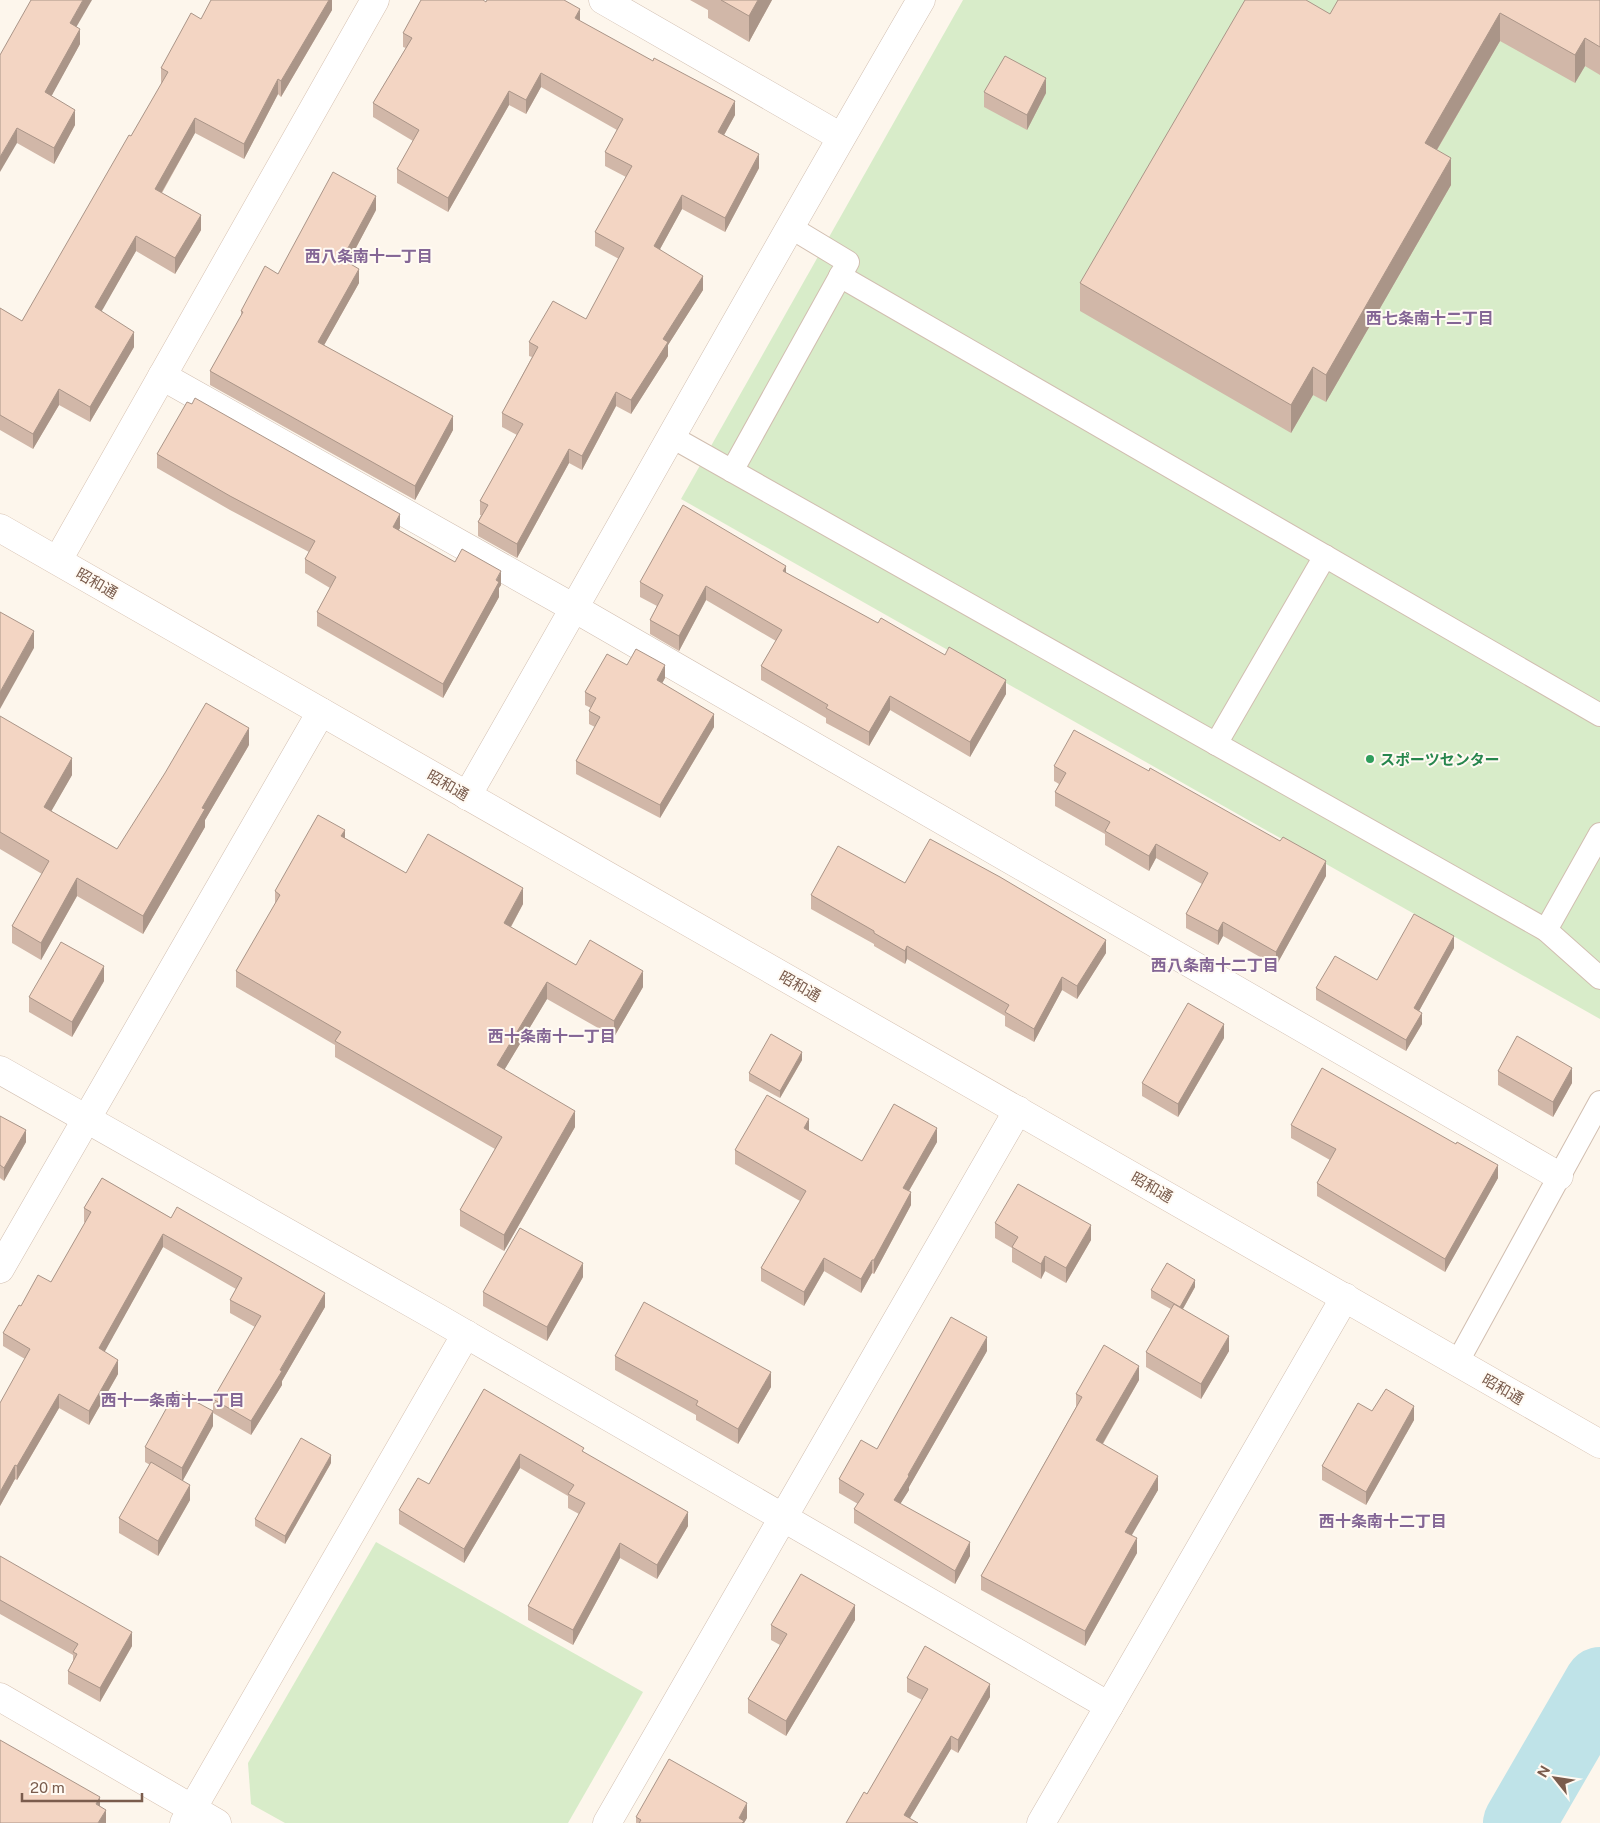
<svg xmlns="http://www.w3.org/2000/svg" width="1600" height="1823" font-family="'Public Sans','Noto Sans JP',sans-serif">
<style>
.green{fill:#d8ecc9}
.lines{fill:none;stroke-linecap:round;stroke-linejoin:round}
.river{stroke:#bfe3e8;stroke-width:72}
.lane-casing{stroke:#d1beb0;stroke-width:24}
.street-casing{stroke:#d1beb0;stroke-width:29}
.secondary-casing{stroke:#d6c0b0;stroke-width:29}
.lane{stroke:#fff;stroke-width:22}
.street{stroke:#fff;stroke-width:28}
.secondary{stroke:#fff;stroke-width:28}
.wall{fill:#d1b7a8}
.shaded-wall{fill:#aa9588}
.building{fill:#f3d5c3;stroke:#aa9588}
.leisure-dot{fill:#2e9e5b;stroke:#fffaf3;stroke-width:2}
.labels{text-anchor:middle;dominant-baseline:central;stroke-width:4;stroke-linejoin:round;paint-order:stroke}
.street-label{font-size:15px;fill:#7a5c4d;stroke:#fffaf3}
.leisure-label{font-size:15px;font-weight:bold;fill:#27864d;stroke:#fffaf3;text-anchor:start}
.neighbourhood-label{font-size:16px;font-weight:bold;fill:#846695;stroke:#fffaf3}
</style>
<rect width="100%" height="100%" fill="#fdf6ec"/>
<!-- green -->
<g class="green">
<polygon points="963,0 1600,0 1600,1019 681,499"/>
<polygon points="376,1542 643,1692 568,1823 285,1823 251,1804 248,1763"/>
</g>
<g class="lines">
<!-- river -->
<polyline class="river" points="1519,1823 1600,1683"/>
<defs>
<g id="lane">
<polyline points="840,276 1600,715"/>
<polyline points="672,437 1546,930 1600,978"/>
<polyline points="732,471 848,262 790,227"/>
<polyline points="1216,744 1325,556"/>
<polyline points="1546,930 1600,834"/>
<polyline points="1457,1363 1600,1102"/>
</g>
<g id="street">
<polyline points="603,0 841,137"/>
<polyline points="162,376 574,608 1559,1176"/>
<path d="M467 796C619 531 767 264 921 0"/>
<polyline points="0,1070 438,1318 1109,1706 1041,1823"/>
<polyline points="0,1269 321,712"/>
<polyline points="1109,1706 1345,1297"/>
<polyline points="607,1823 1018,1110"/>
</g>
<g id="secondary">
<polyline points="0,528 1600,1444"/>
<polyline points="58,560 375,0"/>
<polyline points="0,1697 217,1823"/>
<polyline points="184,1823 466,1334"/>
</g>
</defs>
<!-- lane casing -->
<use href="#lane" class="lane-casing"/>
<!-- street casing -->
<use href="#street" class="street-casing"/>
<!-- secondary casing -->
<use href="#secondary" class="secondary-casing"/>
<!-- lane -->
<use href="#lane" class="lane"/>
<!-- street -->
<use href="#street" class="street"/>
<!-- secondary -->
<use href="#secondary" class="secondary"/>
</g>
<!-- wall -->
<g class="wall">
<polygon points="332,0 332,10 281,97 278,94 244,159 195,133 162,193 201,230 175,274 136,251 101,311 134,347 90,422 59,405 33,449 0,430 0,308 22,321 162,84 161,83 161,68 201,19"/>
<polygon points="690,0 772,0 749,42 708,18 708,10"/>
<polygon points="1600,0 1600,75 1585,66 1575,83 1500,41 1437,150 1451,185 1326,402 1313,395 1291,433 1080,311 1080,283 1330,14"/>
<polygon points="486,2 580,21 735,115 724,135 759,168 725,232 682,209 660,249 703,290 668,345 668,356 631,414 616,406 582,470 569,463 517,558 478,536 478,522 481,515 480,515 480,501 517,435 502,427 502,413 532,357 529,356 529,342 586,319 619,259 595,246 595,232 626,177 605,166 605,152 617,130 541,87 526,114 509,105 448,212 397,183 397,169 413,141 373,117 373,103 406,48 403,47 403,33"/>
<polygon points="77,27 80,44 51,96 75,125 54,164 17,143 0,55"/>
<polygon points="984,92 1046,93 1027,130 984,107"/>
<polygon points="376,210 348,263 359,283 324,345 453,430 415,500 210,385 210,371 241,316 241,311 278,274"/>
<polygon points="157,454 400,528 398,530 455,562 501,585 499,588 499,597 443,698 317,626 317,612 330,588 305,573 305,559 309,552 230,510 157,468"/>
<polygon points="786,573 1006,694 970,757 890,710 869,746 826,723 826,718 761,680 761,666 776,641 706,600 679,651 650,634 650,620 657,606 640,597 640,582"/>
<polygon points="627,665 665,678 662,683 714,727 660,818 576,774 576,761 595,727 589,724 589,711 591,708 585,705 585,692"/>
<polygon points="0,716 72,775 51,811 117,849 249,745 205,820 205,827 143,934 77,896 41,960 12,943 12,926 42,874 0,849"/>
<polygon points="1054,766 1326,876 1276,966 1223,936 1218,945 1186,928 1186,914 1202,884 1156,858 1149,871 1105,845 1105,834 1055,806 1055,792 1059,784 1054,781"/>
<polygon points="345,838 406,873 523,904 511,927 576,965 643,987 614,1037 547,999 504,1070 575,1127 504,1251 460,1226 460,1210 495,1149 335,1057 335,1045 236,987 236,971 275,905 275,891"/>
<polygon points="905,883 1106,953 1077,999 1062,990 1034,1042 1005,1026 1005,1016 907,959 905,964 874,946 874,944 811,909 811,895"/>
<polygon points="1454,948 1419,1011 1422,1024 1406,1051 1316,1000 1316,988 1377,980"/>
<polygon points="104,981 72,1037 29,1012 29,997"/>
<polygon points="1224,1038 1178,1117 1142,1096 1142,1083"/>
<polygon points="802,1060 780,1098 749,1081 749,1073"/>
<polygon points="1498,1071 1572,1083 1553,1117 1498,1085"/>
<polygon points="0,1116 26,1142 4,1181 0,1178"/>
<polygon points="1291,1125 1498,1178 1445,1272 1317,1196 1317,1183 1330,1160 1291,1138"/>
<polygon points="809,1131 862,1161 937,1142 909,1191 911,1205 874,1274 872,1273 861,1293 824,1271 804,1306 761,1281 761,1268 800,1201 735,1164 735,1150"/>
<polygon points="102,1178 325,1307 282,1381 282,1385 251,1435 213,1413 213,1399 255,1327 230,1313 230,1300 236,1289 163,1247 104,1352 118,1374 89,1425 59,1408 17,1480 15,1479 0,1506 25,1359 3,1346 3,1333 21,1306 51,1282 85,1223 84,1222 84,1208"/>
<polygon points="995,1223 1091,1240 1066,1283 1045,1271 1041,1279 1012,1262 1012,1248 995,1238"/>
<polygon points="583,1277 547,1341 483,1306 483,1292"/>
<polygon points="1195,1287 1183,1309 1229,1351 1201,1399 1146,1367 1146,1352 1171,1309 1151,1298 1151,1290"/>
<polygon points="987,1351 909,1487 909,1490 900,1504 970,1556 955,1584 854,1523 854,1509 858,1504 839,1493 839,1479 877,1449"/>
<polygon points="615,1356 771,1387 738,1444 696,1420 696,1415 615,1370"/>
<polygon points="1139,1380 1103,1444 1158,1490 1131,1535 1137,1553 1085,1646 981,1590 981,1576 1076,1407 1076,1394"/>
<polygon points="484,1389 584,1452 688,1526 657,1579 620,1558 573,1645 528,1620 528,1606 579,1514 568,1508 568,1496 520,1468 464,1563 399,1524 399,1510 429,1484"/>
<polygon points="1372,1411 1414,1420 1366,1505 1322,1480 1322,1466"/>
<polygon points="213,1426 183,1480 190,1500 158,1556 119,1533 119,1518 150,1465 145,1462 145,1447"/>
<polygon points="331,1463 285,1544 255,1526 255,1519"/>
<polygon points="0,1556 132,1646 100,1702 68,1684 68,1671 73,1661 73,1655 0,1614"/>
<polygon points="855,1620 786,1736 748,1713 748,1699 780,1645 771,1640 771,1625"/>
<polygon points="907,1678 990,1697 958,1753 951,1749 910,1818 867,1794 922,1700 907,1692"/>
<polygon points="636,1817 747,1818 744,1823 636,1823"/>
</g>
<!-- shaded-wall -->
<g class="shaded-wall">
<polygon points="83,0 92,0 70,38 70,23"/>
<polygon points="329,0 332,0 332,10 281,97 281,81"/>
<polygon points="758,0 772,0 749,42 749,16"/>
<polygon points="580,9 580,23 575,18"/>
<polygon points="1500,13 1500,41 1425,170 1425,143"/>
<polygon points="80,29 80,44 45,108 45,92"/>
<polygon points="1585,38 1585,66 1575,83 1575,55"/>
<polygon points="541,73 541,87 526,114 526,100"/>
<polygon points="1046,78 1046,93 1027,130 1027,115"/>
<polygon points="278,79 278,94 244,159 244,144"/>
<polygon points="509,91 509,105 448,212 448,198"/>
<polygon points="735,101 735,115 718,146 718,132"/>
<polygon points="75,110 75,125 54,164 54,148"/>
<polygon points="195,118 195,133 155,204 155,189"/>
<polygon points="17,128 17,143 0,172 0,157"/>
<polygon points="759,154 759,168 725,232 725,218"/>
<polygon points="1451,158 1451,185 1326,402 1326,375"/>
<polygon points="682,195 682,209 654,260 654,246"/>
<polygon points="376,196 376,210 342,274 342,259"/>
<polygon points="201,215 201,230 175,274 175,258"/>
<polygon points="136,236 136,251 95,323 95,307"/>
<polygon points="359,269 359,283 318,356 318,342"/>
<polygon points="703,276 703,290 668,345 668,356 631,414 631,400 663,339"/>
<polygon points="134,332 134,347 90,422 90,407"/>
<polygon points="1313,367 1313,395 1291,433 1291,405"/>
<polygon points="59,389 59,405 33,449 33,434"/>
<polygon points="616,392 616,406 582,470 582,456"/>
<polygon points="453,416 453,430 415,500 415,486"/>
<polygon points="569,449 569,463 517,558 517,544"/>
<polygon points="400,514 400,528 393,541 393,527"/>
<polygon points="786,566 786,580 783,571"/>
<polygon points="501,571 501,585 499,588 499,597 443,698 443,684"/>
<polygon points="706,586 706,600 679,651 679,636"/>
<polygon points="34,631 34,648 0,709 0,692"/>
<polygon points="665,665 665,678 657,693 657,680"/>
<polygon points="1006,680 1006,694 970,757 970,742"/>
<polygon points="890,696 890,710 869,746 869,732"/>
<polygon points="714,714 714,727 660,818 660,805"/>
<polygon points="249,728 249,745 205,820 205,827 143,934 143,916 202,808"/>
<polygon points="72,758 72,775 44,824 44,807"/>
<polygon points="345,830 345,846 341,836"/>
<polygon points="1156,844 1156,858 1149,871 1149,856"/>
<polygon points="1326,861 1326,876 1276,966 1276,952"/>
<polygon points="77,878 77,896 41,960 41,943"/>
<polygon points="523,888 523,904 504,939 504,923"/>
<polygon points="1223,922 1223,936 1218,945 1218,931"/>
<polygon points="1454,936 1454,948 1414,1020 1414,1008"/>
<polygon points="1106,940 1106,953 1077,999 1077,986"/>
<polygon points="907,946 907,959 905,964 905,951"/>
<polygon points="104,966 104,981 72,1037 72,1022"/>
<polygon points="643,971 643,987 614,1037 614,1021"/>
<polygon points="1062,977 1062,990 1034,1042 1034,1029"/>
<polygon points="547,982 547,999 497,1082 497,1065"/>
<polygon points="1422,1013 1422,1024 1406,1051 1406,1040"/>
<polygon points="1224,1024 1224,1038 1178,1117 1178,1104"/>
<polygon points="802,1052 802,1060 780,1098 780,1091"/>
<polygon points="1572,1068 1572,1083 1553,1117 1553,1102"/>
<polygon points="575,1111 575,1127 504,1251 504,1235"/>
<polygon points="809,1119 809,1133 804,1128"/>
<polygon points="937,1128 937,1142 903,1201 903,1188"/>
<polygon points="26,1130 26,1142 4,1181 4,1168"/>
<polygon points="1498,1165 1498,1178 1445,1272 1445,1259"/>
<polygon points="911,1192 911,1205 874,1274 874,1260"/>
<polygon points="1091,1225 1091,1240 1066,1283 1066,1268"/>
<polygon points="163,1234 163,1247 99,1362 99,1348"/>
<polygon points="1045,1256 1045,1271 1041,1279 1041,1264"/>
<polygon points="824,1258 824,1271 804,1306 804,1292"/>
<polygon points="872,1260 872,1273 861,1293 861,1279"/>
<polygon points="583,1263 583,1277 547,1341 547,1327"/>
<polygon points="1195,1280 1195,1287 1180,1314 1180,1307"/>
<polygon points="325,1293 325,1307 282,1381 282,1385 251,1435 251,1421"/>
<polygon points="1229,1336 1229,1351 1201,1399 1201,1384"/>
<polygon points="987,1337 987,1351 909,1487 909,1490 894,1514 894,1500"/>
<polygon points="118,1360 118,1374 89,1425 89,1411"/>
<polygon points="1139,1366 1139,1380 1096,1455 1096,1440"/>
<polygon points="771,1372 771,1387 738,1444 738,1429"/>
<polygon points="59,1394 59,1408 17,1480 17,1466"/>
<polygon points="1414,1406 1414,1420 1366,1505 1366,1492"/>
<polygon points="213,1411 213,1426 182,1482 182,1468"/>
<polygon points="520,1454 520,1468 464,1563 464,1549"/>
<polygon points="331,1455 331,1463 285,1544 285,1536"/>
<polygon points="15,1465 15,1479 0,1506 0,1492"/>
<polygon points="1158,1476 1158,1490 1125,1547 1125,1532"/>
<polygon points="190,1485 190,1500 158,1556 158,1541"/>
<polygon points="688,1512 688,1526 657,1579 657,1565"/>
<polygon points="1137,1538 1137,1553 1085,1646 1085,1631"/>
<polygon points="970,1542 970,1556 955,1584 955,1571"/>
<polygon points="620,1543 620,1558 573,1645 573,1630"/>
<polygon points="855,1605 855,1620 786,1736 786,1721"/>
<polygon points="132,1632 132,1646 100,1702 100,1688"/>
<polygon points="990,1684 990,1697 958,1753 958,1740"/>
<polygon points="951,1736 951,1749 907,1823 904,1815"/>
<polygon points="100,1797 100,1810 96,1804"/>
<polygon points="747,1803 747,1818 744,1823 739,1823 739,1818"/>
<polygon points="106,1810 106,1823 98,1823"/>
</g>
<!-- building -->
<g class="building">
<polygon points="31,0 83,0 70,23 80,29 45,92 75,110 54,148 17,128 0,157 0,55"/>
<polygon points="211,0 329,0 281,81 278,79 244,144 195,118 155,189 201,215 175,258 136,236 95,307 134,332 90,407 59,389 33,434 0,415 0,308 22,321 129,135 131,136 168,72 161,68 191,13 201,19"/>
<polygon points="421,0 483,0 486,2 487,0 564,0 580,9 575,18 653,61 654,58 735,101 718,132 759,154 725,218 682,195 654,246 703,276 663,339 668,342 631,400 616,392 582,456 569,449 517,544 478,522 488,505 480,501 523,424 502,413 538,347 529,342 553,301 586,319 624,248 595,232 632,166 605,152 623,119 541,73 526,100 509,91 448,198 397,169 419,130 373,103 412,38 403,33"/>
<polygon points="721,0 758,0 749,16"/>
<polygon points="1245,0 1306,0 1330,14 1338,0 1600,0 1600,47 1585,38 1575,55 1500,13 1425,143 1451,158 1326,375 1313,367 1291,405 1080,283"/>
<polygon points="1005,56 1046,78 1027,115 984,92"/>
<polygon points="333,172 376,196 342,259 359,269 318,342 453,416 415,486 210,371 243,312 241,311 265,266 278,274"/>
<polygon points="195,398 400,514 393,527 455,562 462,549 501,571 496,580 499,582 443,684 317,612 336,577 305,559 315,541 230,496 157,454 187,402 192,404"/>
<polygon points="683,505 786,566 783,571 878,623 881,618 945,655 949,647 1006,680 970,742 890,696 869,732 826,708 828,705 761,666 782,630 706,586 679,636 650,620 663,595 640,582"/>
<polygon points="0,612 34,631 0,692"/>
<polygon points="636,649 665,665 657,680 714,714 660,805 576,761 600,717 589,711 596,698 585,692 607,654 627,665"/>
<polygon points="206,703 249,728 202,808 205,809 143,916 77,878 41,943 12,926 49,861 0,832 0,716 72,758 44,807 117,849 165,773"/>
<polygon points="1074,730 1149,771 1150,768 1280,841 1283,837 1326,861 1276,952 1223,922 1218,931 1186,914 1208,873 1156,844 1149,856 1105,831 1110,822 1055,792 1066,773 1054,766"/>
<polygon points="318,815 345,830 341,836 406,873 428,834 523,888 504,923 576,965 590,940 643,971 614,1021 547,982 497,1065 575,1111 504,1235 460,1210 502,1137 335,1041 341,1032 236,971 280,895 275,891"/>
<polygon points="930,839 1000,877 1106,940 1077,986 1062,977 1034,1029 1005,1012 1009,1005 907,946 905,951 874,933 874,931 811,895 838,846 905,883"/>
<polygon points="1414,914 1454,936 1414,1008 1422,1013 1406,1040 1316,988 1335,956 1377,980"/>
<polygon points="61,942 104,966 72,1022 29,997"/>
<polygon points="1188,1003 1224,1024 1178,1104 1142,1083"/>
<polygon points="771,1034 802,1052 780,1091 749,1073"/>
<polygon points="1517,1036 1572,1068 1553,1102 1498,1071"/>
<polygon points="1322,1068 1456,1144 1457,1142 1498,1165 1445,1259 1317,1183 1336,1149 1291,1125"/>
<polygon points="767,1095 809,1119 804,1128 862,1161 894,1104 937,1128 903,1188 911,1192 874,1260 872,1260 861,1279 824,1258 804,1292 761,1268 806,1191 735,1150"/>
<polygon points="0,1116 26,1130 4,1168 0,1165"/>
<polygon points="102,1178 171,1218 177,1207 325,1293 280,1370 282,1371 251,1421 213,1399 261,1316 230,1300 242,1278 163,1234 99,1348 118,1360 89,1411 59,1394 17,1466 15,1465 0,1492 0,1403 30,1349 3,1333 19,1305 21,1306 38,1275 51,1282 91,1212 84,1208"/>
<polygon points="1018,1184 1091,1225 1066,1268 1045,1256 1041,1264 1012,1247 1018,1237 995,1223"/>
<polygon points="520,1228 583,1263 547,1327 483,1292"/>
<polygon points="1167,1263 1195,1280 1180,1307 1151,1290"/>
<polygon points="644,1302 771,1372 738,1429 696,1405 698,1401 615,1356"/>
<polygon points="1174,1304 1229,1336 1201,1384 1146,1352"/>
<polygon points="951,1317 987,1337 908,1475 909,1476 894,1500 970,1542 955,1571 854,1509 864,1494 839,1479 861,1440 877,1449"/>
<polygon points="1104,1345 1139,1366 1096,1440 1158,1476 1125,1532 1137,1538 1085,1631 981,1576 1082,1397 1076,1394"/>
<polygon points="484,1389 584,1448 582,1451 688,1512 657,1565 620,1543 573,1630 528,1606 585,1503 568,1494 574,1485 520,1454 464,1549 399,1510 418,1478 429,1484"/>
<polygon points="1386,1389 1414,1406 1366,1492 1322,1466 1358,1403 1372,1411"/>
<polygon points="176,1391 213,1411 182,1468 145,1447"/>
<polygon points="301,1438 331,1455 285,1536 255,1519"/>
<polygon points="151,1462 190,1485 158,1541 119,1518"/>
<polygon points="0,1556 132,1632 100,1688 68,1671 77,1654 73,1652 78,1644 0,1600"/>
<polygon points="801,1574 855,1605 786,1721 748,1699 787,1634 771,1625"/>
<polygon points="925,1646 990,1684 958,1740 951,1736 904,1815 918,1823 846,1823 864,1792 867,1794 928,1689 907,1678"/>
<polygon points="0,1740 100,1797 96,1804 106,1810 98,1823 0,1823"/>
<polygon points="669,1759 747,1803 739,1818 744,1821 742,1823 639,1823 641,1820 636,1817"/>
</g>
<!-- markers -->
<circle class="leisure-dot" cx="1370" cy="759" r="5"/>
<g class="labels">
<!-- street labels -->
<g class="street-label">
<text transform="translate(97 583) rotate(30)">昭和通</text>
<text transform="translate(448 785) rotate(30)">昭和通</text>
<text transform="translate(800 986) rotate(30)">昭和通</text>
<text transform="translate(1152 1187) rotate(30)">昭和通</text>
<text transform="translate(1503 1389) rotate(30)">昭和通</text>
</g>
<!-- leisure labels -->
<g class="leisure-label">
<text x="1380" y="759">スポーツセンター</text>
</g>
<!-- neighbourhood labels -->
<g class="neighbourhood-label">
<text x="369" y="256">西八条南十一丁目</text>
<text x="1430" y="318">西七条南十二丁目</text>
<text x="1215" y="965">西八条南十二丁目</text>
<text x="552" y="1036">西十条南十一丁目</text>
<text x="173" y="1400">西十一条南十一丁目</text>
<text x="1383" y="1521">西十条南十二丁目</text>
</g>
</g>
<!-- north arrow -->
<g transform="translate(1555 1778) rotate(300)" stroke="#fffaf3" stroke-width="4" paint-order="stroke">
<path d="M0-4L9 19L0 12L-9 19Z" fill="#7a5c4d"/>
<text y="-8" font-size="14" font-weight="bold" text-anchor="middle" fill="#7a5c4d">N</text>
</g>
<!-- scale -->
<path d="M22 1793v8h120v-8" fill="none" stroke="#7a5c4d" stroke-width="2.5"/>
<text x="30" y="1793" font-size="15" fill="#7a5c4d" stroke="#fffaf3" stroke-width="4" paint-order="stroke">20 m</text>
</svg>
